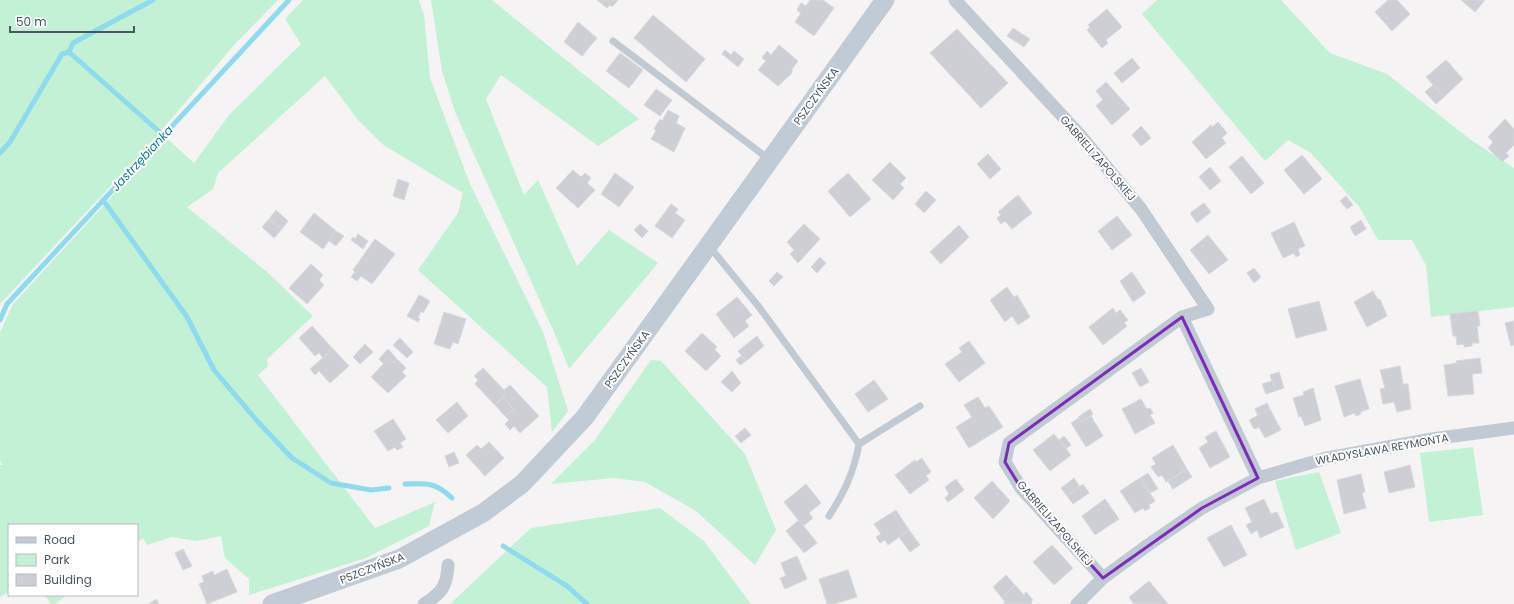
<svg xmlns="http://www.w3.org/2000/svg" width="1514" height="604" font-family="Poppins,sans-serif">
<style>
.green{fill:#c3f1d5}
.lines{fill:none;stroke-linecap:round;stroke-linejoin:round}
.stream{stroke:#90daee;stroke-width:5}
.building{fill:#cdcfd5;stroke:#d7d9de}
.lane{stroke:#c1cad2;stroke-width:7}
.street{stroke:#c1cad2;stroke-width:13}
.secondary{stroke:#c1cbd6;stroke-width:19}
.marked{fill:none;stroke:#7b2cbf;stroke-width:3;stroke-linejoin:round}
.labels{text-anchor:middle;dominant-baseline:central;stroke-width:4;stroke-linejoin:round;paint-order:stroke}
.street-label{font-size:11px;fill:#4a5661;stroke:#fff}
.water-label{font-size:12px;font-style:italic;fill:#0c7c9b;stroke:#fff}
</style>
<rect width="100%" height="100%" fill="#f5f3f3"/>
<!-- green -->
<g class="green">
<polygon points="0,0 278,0 235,44 160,132 194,163 229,115 301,44 285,19 303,0 419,0 424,15 430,78 470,184 543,332 568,411 552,432 547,387 418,270 458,213 463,193 382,144 358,120 325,76 218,173 213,189 187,207 266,271 313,316 267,359 268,366 258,375 375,528 435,502 429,526 366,558 249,595 249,579 225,558 221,536 196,541 172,537 147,545 143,538 137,542 137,525 9,525 9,592 0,597 0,465 3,465 0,461 0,332 13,304 138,168 135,166 152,142 0,304"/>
<polygon points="431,0 492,0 639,119 598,146 501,75 486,99 524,195 538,180 577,266 609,230 658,263 569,369 554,332 455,112 442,71"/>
<polygon points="1157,0 1281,0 1330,53 1387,74 1471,140 1514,168 1514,307 1431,317 1426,265 1412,240 1378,240 1360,208 1311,153 1288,140 1265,161 1142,14"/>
<polygon points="651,360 661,361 745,454 776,530 755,565 696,511 645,482 614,478 551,484 594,441"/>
<polygon points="1473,447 1483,515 1429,522 1420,453"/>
<polygon points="1319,472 1341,533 1296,550 1275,481"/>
<polygon points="660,508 704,541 751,604 450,604 531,528"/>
<polygon points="45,595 67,595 55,604 51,604"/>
</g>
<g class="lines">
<!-- stream -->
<g class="stream">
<polyline points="69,52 163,135"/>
<polyline points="69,52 73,43 153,0"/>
<polyline points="0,153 10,142 62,54 69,52"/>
<polyline points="103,200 187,317 214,370 258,422 292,458 331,483 371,490 389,488"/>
<polyline points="0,320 7,304 289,0"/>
<path d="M405 484C426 483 435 482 452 498"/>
<polyline points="503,546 567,586 587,604"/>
</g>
</g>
<!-- building -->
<g class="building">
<polygon points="597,0 618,0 612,7 610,5 607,8"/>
<polygon points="810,0 823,0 834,8 814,36 795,22 801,13 797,10 801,3 806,6"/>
<polygon points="1388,0 1397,0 1410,14 1392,31 1375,12"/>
<polygon points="1461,0 1485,0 1475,12"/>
<polygon points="1107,9 1122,27 1106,40 1108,43 1102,48 1087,30 1090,27 1088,25"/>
<polygon points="653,15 705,59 686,82 634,38"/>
<polygon points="578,22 597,38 582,56 564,42"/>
<polygon points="1013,28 1030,39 1024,47 1007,36"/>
<polygon points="957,29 1008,83 981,108 930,53"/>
<polygon points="779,45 798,61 792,69 792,73 778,86 758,70 766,61 762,58 767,51 771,55"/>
<polygon points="725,50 731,55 734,51 744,59 738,67 722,54"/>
<polygon points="620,53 643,70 629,88 606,71"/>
<polygon points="1132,58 1140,68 1122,83 1114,73"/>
<polygon points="1446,60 1463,79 1444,97 1426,77"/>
<polygon points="1106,82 1130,109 1112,125 1096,106 1103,100 1096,91"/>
<polygon points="1433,85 1444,97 1436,104 1425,92"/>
<polygon points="656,89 672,100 660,116 644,105"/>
<polygon points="668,110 679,116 676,123 685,128 674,152 651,139 656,131 654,129 660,119 662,121"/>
<polygon points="1505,119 1514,129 1514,145 1506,153 1509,156 1502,162 1488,148 1493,142 1488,137"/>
<polygon points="1218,122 1227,133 1222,138 1226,143 1206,159 1192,142 1211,125 1212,127"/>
<polygon points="1141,126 1151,138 1141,146 1132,135"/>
<polygon points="988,154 1001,169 990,179 977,164"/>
<polygon points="1302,155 1322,179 1304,194 1284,170"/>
<polygon points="1242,156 1264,183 1251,194 1229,167"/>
<polygon points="890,162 906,178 900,184 904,188 893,200 872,180"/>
<polygon points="1210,167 1221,181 1210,190 1199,177"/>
<polygon points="573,170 581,177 585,173 591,178 587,183 595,190 578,208 556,188"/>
<polygon points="615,173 634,187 619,207 601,194"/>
<polygon points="848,173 871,199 850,217 828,191"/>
<polygon points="398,179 409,183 404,200 393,196"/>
<polygon points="926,191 936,200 924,213 915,204"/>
<polygon points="1018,195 1032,213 1012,229 1005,221 1001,224 997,218 1001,215 998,212"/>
<polygon points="1346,196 1353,205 1347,209 1340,201"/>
<polygon points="1204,203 1211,212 1197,223 1190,213"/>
<polygon points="671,204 678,209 675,213 685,220 672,238 655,226"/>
<polygon points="276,210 288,221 282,229 269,219"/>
<polygon points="314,213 336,231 323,249 300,232"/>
<polygon points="1117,216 1132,235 1112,250 1098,231"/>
<polygon points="269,219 282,229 274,238 262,227"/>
<polygon points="1361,220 1366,229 1355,236 1350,227"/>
<polygon points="1294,222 1305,246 1298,249 1300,255 1296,257 1294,253 1283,258 1271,233"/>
<polygon points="640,224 648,231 642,238 634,230"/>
<polygon points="804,224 820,239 798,263 790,254 794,250 787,242"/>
<polygon points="959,225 969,237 941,264 930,252"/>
<polygon points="336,231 344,236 336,246 329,241"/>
<polygon points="358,234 368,241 363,249 351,240 353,237 355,239"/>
<polygon points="1208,235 1228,260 1209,274 1190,250"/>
<polygon points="375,239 395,254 372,284 361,276 357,281 351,277 355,272 353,270"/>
<polygon points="820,257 826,263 817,273 811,267"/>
<polygon points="311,264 323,275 319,280 324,285 307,304 289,288"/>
<polygon points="1254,268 1261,277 1254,283 1247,273"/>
<polygon points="777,272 783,277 774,286 769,281"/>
<polygon points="1132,272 1146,293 1133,302 1120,281"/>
<polygon points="1007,287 1014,297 1017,295 1030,317 1018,325 1012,316 1005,322 990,300"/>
<polygon points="1373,291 1378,300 1380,299 1387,316 1367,327 1354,302"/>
<polygon points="419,295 430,301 423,313 421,311 418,318 420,319 418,322 407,316"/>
<polygon points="737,297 752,315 745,321 749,326 734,338 716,314"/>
<polygon points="1319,301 1327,330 1296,338 1288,309"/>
<polygon points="1113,308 1116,313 1120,310 1128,320 1124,323 1127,326 1103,345 1089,327"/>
<polygon points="1478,311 1480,326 1477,326 1479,343 1472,343 1472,346 1464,347 1464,344 1457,345 1456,336 1453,336 1450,314"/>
<polygon points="444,312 466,319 458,344 453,342 450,349 434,344"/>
<polygon points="1514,321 1514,345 1511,346 1505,323"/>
<polygon points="312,326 333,349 323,358 319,353 315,356 299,338"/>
<polygon points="702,333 717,347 715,350 721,356 706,371 685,351"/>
<polygon points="757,336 764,346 746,361 738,351"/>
<polygon points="400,338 413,352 407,358 393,345"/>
<polygon points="969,341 985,363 959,382 945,364 962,352 959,348"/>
<polygon points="365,344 373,352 360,364 353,357"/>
<polygon points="333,349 349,366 330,383 319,371 315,375 310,369"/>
<polygon points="388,349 397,359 394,363 389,358 384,364 379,359"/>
<polygon points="741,356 746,361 740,365 736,360"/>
<polygon points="389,358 394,363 397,359 406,368 402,372 406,376 388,393 371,377"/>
<polygon points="1480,358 1482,373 1472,374 1474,394 1448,396 1444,365 1457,363 1456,361"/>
<polygon points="1400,366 1403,384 1408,384 1411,409 1397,412 1394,402 1383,404 1380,389 1385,388 1380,370"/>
<polygon points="483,368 507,393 495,405 475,384 478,380 474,376"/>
<polygon points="1141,368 1149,382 1140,387 1132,373"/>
<polygon points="732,371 741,383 732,392 721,382"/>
<polygon points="1279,372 1284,388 1275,391 1270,375"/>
<polygon points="1360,379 1369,409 1360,412 1361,414 1356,416 1355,413 1344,417 1335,386"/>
<polygon points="874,380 888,399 868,412 855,394"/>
<polygon points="1272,381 1275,391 1266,394 1262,384"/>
<polygon points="510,385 539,416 520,433 514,426 510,430 505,424 509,420 505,416 513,409 503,397 507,393 504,390"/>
<polygon points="1313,388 1321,420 1305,426 1301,416 1299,417 1293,398 1304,395 1303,392"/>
<polygon points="503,397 513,409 505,416 495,405"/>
<polygon points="978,397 985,408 989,406 1003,427 969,448 956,427 972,417 964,405"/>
<polygon points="1141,399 1147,409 1150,408 1153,413 1150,415 1155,423 1135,434 1122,409"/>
<polygon points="457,402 468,416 448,433 436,420"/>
<polygon points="1267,403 1270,409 1258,416 1255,409"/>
<polygon points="1090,409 1093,414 1082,422 1078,417"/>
<polygon points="1270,409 1281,430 1265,438 1259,427 1254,429 1249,420"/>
<polygon points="1091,416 1103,436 1086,447 1071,423 1079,418 1082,422"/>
<polygon points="393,419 406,439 400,443 403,447 397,450 395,447 388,451 374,431"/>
<polygon points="745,428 751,435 741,443 735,436"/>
<polygon points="1216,431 1230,457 1210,468 1199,448 1208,442 1205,437"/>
<polygon points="1054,434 1071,455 1050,471 1033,450"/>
<polygon points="1064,436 1071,445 1066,449 1059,440"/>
<polygon points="489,442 504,458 485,476 466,455 477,445 481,449"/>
<polygon points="1173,445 1187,469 1166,482 1162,475 1158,477 1151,467 1156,464 1152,458"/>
<polygon points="454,452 459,463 449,467 445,456"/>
<polygon points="922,458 931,472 926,476 929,480 910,494 895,475 915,460 916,462"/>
<polygon points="1410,465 1415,487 1389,493 1384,472"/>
<polygon points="1187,469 1192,477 1173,489 1168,481"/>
<polygon points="1148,473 1158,489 1150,493 1140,478"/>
<polygon points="1361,474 1365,492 1362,493 1366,508 1344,514 1337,480"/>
<polygon points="1074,478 1080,487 1067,496 1061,488"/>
<polygon points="1140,478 1155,501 1149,505 1150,508 1145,511 1143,508 1135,513 1120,491"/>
<polygon points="956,479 964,490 948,502 945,498 949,494 945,487"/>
<polygon points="992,481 1010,501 993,519 974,498"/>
<polygon points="806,484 821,503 809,513 813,518 803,526 784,502"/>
<polygon points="1083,484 1089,493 1073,504 1067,496"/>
<polygon points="1105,499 1119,519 1095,535 1082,516"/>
<polygon points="1264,499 1271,514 1277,512 1284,527 1260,538 1257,530 1251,534 1246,525 1252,522 1245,508"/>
<polygon points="896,510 909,530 888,545 885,540 880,543 876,537 881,534 874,524"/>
<polygon points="799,520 817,543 804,553 786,531"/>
<polygon points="1231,525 1247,555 1224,567 1207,538"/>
<polygon points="909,530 920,545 910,552 899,537"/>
<polygon points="1052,545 1073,568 1054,585 1033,562"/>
<polygon points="183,549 192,566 183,570 175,553"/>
<polygon points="797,556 807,579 785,589 780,578 786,576 781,563"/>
<polygon points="227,569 237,592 207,604 199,584 204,582 202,576 213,571 214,575"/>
<polygon points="848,570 857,597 834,604 827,604 819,579"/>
<polygon points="1006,575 1015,585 1002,598 993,587"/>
<polygon points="1149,581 1168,604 1134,604 1129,597"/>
<polygon points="1015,585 1024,595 1026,592 1033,600 1031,602 1032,604 1003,604 1005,602 1002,598"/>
<polygon points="156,599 159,604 149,604"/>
</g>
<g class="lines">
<!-- lane -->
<g class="lane">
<polyline points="613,41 770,160"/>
<path d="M709 246 759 307 859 444C854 472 844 493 829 516"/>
<polyline points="859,444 920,406"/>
</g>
<!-- street -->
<g class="street">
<polyline points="955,0 1080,135 1141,209 1208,309 1182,317 1009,443 1005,462 1021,488 1103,578"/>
<polyline points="1182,317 1258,478"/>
<path d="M424 604C442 593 447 586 448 565"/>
<polyline points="1077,604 1103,578 1148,545 1202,508 1258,478 1327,458 1432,439 1514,428"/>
</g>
<!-- secondary -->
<polyline class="secondary" points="272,604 399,559 483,513 522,484 585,417 885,0"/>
</g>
<!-- marked area -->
<path class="marked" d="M1182 317 1258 478 1202 508 1103 578 1021 488 1005 462 1009 443Z"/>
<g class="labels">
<!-- street labels -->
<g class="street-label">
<text transform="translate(816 96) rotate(-54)">PSZCZYŃSKA</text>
<text transform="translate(1098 158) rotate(49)">GABRIELI ZAPOLSKIEJ</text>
<text transform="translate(627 359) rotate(-54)">PSZCZYŃSKA</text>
<text transform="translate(1382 449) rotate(-10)">WŁADYSŁAWA REYMONTA</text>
<text transform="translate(1055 523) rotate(49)">GABRIELI ZAPOLSKIEJ</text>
<text transform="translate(372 568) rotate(-21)">PSZCZYŃSKA</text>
</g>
<!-- water labels -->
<g class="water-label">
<text transform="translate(142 158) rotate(-47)">Jastrzębianka</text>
</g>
</g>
<!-- legend -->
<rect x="8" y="524" width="130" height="72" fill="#ffffff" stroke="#b7bbc0"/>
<rect x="16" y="537" width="20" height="6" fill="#c1cbd6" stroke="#b7bbc0"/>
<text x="44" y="544" font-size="12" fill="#4a5661">Road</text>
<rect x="16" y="554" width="20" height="12" fill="#c3f1d5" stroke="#b7bbc0"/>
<text x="44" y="564" font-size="12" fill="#4a5661">Park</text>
<rect x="16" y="574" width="20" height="12" fill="#cdcfd5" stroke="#b7bbc0"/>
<text x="44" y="584" font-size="12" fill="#4a5661">Building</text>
<!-- scale -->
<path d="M10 26v6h124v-6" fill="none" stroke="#4a5661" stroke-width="2"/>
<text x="16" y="26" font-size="12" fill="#4a5661" stroke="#ffffff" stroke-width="3" paint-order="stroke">50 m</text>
</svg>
